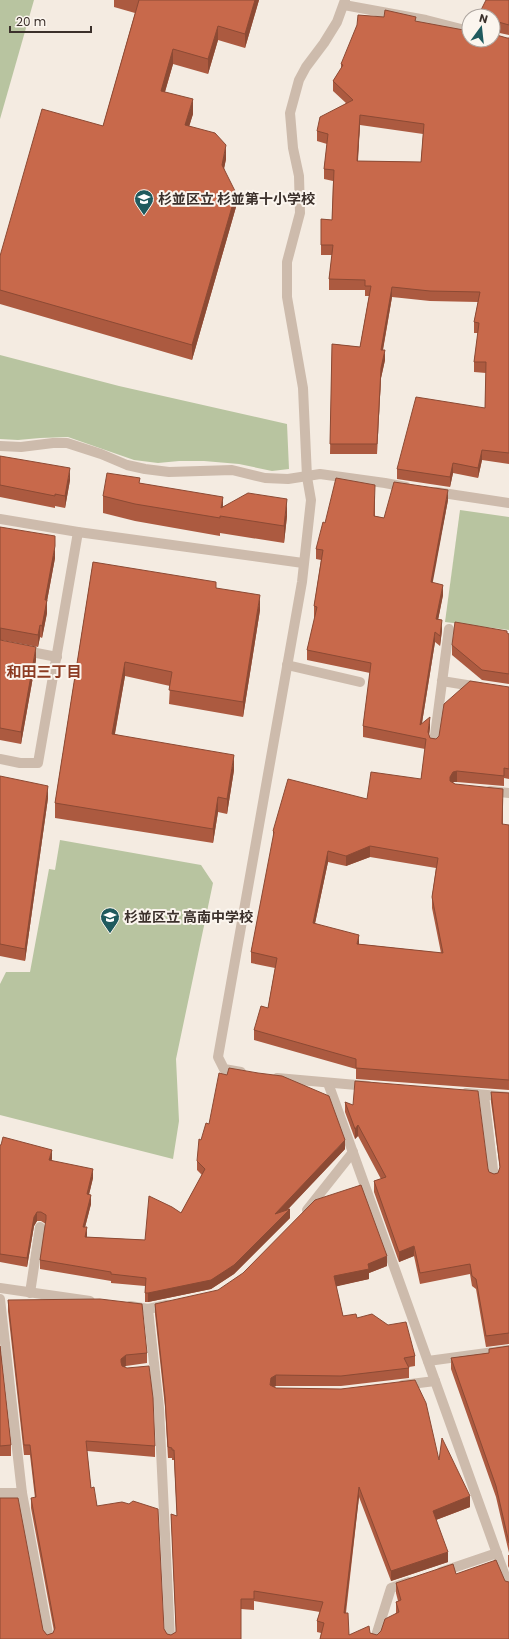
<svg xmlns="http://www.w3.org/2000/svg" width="509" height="1639" font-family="Poppins,'Noto Sans JP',sans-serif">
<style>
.green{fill:#b8c4a0}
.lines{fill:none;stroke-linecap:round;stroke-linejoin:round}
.lane{stroke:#cdbbac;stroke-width:10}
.street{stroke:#cdbbac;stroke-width:10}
.wall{fill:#ac5a40;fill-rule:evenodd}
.shaded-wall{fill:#8c4a34}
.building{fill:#c8694b;stroke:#8c4a34;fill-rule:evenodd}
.labels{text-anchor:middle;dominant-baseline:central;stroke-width:4;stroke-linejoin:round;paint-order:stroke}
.poi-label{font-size:14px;font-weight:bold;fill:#3b302b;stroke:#fbf5ee;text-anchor:start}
.neighbourhood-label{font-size:15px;font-weight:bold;fill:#8c3b22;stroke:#fbf5ee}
</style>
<rect width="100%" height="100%" fill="#f4ebe1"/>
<!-- green -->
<g class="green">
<polygon points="0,0 34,0 0,119"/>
<polygon points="0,355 119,386 287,424 289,469 272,471 239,464 204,461 179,461 158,463 134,460 68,437 40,438 18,440 0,439"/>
<polygon points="460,510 509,517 509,630 445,622"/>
<polygon points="60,840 201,865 213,883 176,1059 179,1121 173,1159 0,1115 0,984 6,972 30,972 49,869 55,870"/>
</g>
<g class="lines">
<!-- lane -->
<g class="lane">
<polyline points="344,5 426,20 469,31"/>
<polyline points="287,665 360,682"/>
<polyline points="442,681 479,687"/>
<polyline points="434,743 449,629"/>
<polyline points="490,791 509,793"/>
<polyline points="484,1095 494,1178"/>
<polyline points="403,1385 435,1381"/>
</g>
<!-- street -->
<g class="street">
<polyline points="0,446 21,447 53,443 67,443 101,454 127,465 145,469 169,472 232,470 265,478 288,479 320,474 385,483 406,487"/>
<polyline points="436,492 509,503"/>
<polyline points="0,519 78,532 303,563"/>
<polyline points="0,646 57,657"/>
<polyline points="0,759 20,763 38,763 78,532"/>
<polyline points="241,1072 224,1069 218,1057 302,582 311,500 307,477 303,388 287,297 287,262 300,213 299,176 293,148 290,113 299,80 306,67 324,43 337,22 345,0"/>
<polyline points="277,1078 368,1086"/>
<polyline points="328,1083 509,1587"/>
<polyline points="466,1093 509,1097"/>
<polyline points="307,1210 353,1152"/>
<polyline points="0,1288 90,1301"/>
<polyline points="30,1293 40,1227"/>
<polyline points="0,1299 22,1493 49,1639"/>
<polyline points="130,1306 148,1309 167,1305"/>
<polyline points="148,1309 159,1408 170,1639"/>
<polyline points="428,1361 509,1350"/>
<polyline points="0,1493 22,1493"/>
<polyline points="441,1572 497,1553"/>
<polyline points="375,1639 391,1588 409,1582"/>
</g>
</g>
<!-- wall -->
<g class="wall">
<polygon points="114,0 259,0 245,48 218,40 208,74 173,64 165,92 193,114 189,126 226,159 224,168 236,207 192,360 0,304 0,256 103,126 135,13 114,7"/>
<polygon points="486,0 509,0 509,35 495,32"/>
<path d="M416 22 507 38H509V464L482 460 478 478 453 473 450 487 397 479V469L485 408 486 373 474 372V362L478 333H474V322L478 302 430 301 392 297 383 350 385 360 381 378 377 454H330L332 344 360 347 369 296H365V290H329V279L332 255H321V219L332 220 333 181 324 179V169L327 144 317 141V131L346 103 333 91V81L341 69V64ZM360 125 423 134 421 162 358 161Z"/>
<polygon points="0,456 70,480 65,508 55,506 55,508 0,497"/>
<polygon points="140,483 223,507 287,516 284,543 220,533 220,536 135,521 103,513 103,496"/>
<path d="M375 496V516L384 518 448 500 432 582 443 595 438 620 442 630 440 646 435 642 422 723 430 727 429 735 430 738 436 739 509 687V779L504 778V786L457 782H453L455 784 503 799V825H509V1090L356 1079V1069L254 1040V1030L268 1008 275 968 251 963V952L273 841V831L367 799 421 779 425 749 363 737V726L370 673 307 660V650L315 617H314V606L321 560 316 559V549L325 523ZM370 857 436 868 432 897V908L441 953 359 944 315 923 328 862 346 866Z"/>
<polygon points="0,527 55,558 47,601 47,613 42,638 40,637 38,647 1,640"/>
<polygon points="93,562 216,588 260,610 243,717 169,704 170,686 125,676 115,734 234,770 227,814 218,812 213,843 55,818 55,803"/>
<polygon points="507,634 509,634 509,684 482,680 452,655 452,645"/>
<polygon points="0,640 36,660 21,744 0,740"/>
<polygon points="0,776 48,798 25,961 0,956"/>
<polygon points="491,1092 509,1093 509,1344 486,1347 476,1289 472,1286 470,1274 420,1284 414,1256 399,1262 374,1192 374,1181 381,1179 358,1136 355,1139 345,1112 345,1102 488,1169 489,1172 494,1174 498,1173 500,1169 491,1102"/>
<polygon points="0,1145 52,1159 51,1160 93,1178 89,1194 91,1204 85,1227 87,1237 145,1240 181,1213 202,1175 197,1170 197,1161 345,1149 287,1210 290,1218 234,1274 211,1289 148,1302 145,1302 145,1286 111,1283 111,1281 40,1269 40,1260 46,1224 41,1221 37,1221 34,1226 27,1267 0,1262"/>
<polygon points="387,1266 369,1273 369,1279 336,1286 343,1316 357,1318 415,1356 415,1366 409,1367 409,1378 341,1386 276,1386 274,1387 439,1460 470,1507 436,1520 448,1562 391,1581 359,1497 346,1613 349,1635 370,1633 377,1635 381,1631 396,1613 396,1602 398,1601 396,1593 396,1583 456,1574 509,1639 320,1639 321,1633 317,1632 317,1621 320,1612 254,1601 254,1610 241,1609 241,1639 0,1639 43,1630 47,1635 53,1633 54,1631 31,1508 31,1498 35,1498 30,1455 24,1455 8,1311 8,1300 147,1353 147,1363 126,1366 124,1367 155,1446 155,1457 87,1451 91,1488 97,1506 164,1629 167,1634 171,1635 176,1632 176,1630 171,1514 177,1516 174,1460 172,1460 172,1458 168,1458 165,1407 155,1314 155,1304"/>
<polygon points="0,1346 11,1445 11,1456 0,1456"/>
<polygon points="509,1346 509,1553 496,1497 451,1369 451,1358 489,1353 489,1349"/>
<polygon points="508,1555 509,1555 509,1568 508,1566"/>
</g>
<!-- shaded-wall -->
<g class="shaded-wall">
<polygon points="255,0 259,0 245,48 245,34"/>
<polygon points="495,21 495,32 493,32 493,22"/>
<polygon points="218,26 218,40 208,74 208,59"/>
<polygon points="173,49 173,64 161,105 161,91"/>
<polygon points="193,99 193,114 185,140 185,125"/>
<polygon points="360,115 360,125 357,171 357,161"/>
<polygon points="226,145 226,159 222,179 222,165"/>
<polygon points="236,193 236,207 192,360 192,345"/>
<polygon points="392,287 392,297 381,360 381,350"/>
<polygon points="385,350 385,360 381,378 377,454 381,368"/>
<polygon points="482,450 482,460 478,478 478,468"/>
<polygon points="453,463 453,473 450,487 450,477"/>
<polygon points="70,468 70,480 65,508 65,496"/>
<polygon points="448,490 448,500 431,592 431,582"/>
<polygon points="223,497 223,514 221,508"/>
<polygon points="287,499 287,516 284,543 284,526"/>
<polygon points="55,546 55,558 47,601 47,613 42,638 42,626 45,600"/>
<polygon points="443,585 443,595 436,630 436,619"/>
<polygon points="260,595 260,610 243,717 243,702"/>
<polygon points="442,620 442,630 440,646 440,636"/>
<polygon points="40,625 40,637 38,647 38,635"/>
<rect x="0" y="628" width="1" height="12"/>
<polygon points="435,632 435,642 420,735 420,725"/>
<polygon points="36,647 36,660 21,744 21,732"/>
<polygon points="125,662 125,676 112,749 112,734"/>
<polygon points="430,717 430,727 428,743 428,732"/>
<polygon points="234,755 234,770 227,814 227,799"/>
<polygon points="457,771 457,782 453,782 450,787 450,777 453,772"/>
<polygon points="48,786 48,798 25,961 25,949"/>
<polygon points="218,797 218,812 213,843 213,829"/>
<polygon points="370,846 370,857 346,866 346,856"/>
<polygon points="328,851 328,862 313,933 313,923"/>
<polygon points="359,935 359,945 357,944"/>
<polygon points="358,1125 358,1136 355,1139 355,1129"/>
<polygon points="345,1140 345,1149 275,1223 275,1214"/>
<polygon points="52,1150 52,1159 49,1169 49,1160"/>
<polygon points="93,1169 93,1178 87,1203 87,1194"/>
<polygon points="91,1195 91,1204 83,1235 83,1227"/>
<polygon points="290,1209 290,1218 234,1274 211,1289 148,1302 148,1293"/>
<polygon points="37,1212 37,1221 34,1226 27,1267 27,1258 34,1217"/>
<polygon points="87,1227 87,1236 85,1246 85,1237"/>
<polygon points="414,1246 414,1256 399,1262 399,1252"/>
<polygon points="387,1256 387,1266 369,1273 369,1279 334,1287 334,1276"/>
<polygon points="126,1355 126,1366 121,1369 121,1359"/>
<polygon points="276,1375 276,1386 271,1388 270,1395 271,1378"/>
<polygon points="359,1487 359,1497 344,1623 344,1613"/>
<polygon points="470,1496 470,1507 433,1521 433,1511"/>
<polygon points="448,1552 448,1562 391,1581 391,1571"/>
</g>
<!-- building -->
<g class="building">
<polygon points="139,0 255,0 245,34 218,26 208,59 173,49 161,91 193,99 185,125 215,133 226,145 222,165 236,193 192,345 0,290 0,256 42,109 103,126"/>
<polygon points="486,0 509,0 509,25 495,21 493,22 493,16 478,16"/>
<path d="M385 10 416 17 415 21 469 31V40H493V34L507 38H509V453L482 450 478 468 453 463 450 477 397 469 416 397 485 408 486 362H474L479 323 474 322 480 292 430 291 392 287 381 350H385L381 368 377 444H330L332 344 360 347 371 286H365V280L329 279 333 245H321V219L332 220 334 170 324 169 328 134 317 131 320 117 353 100 333 81 343 65 341 64 357 25 358 15 384 17ZM360 115 424 124 421 162 357 161Z"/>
<polygon points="0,456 70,468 65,496 55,494 55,496 0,485"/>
<polygon points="107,473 140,478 139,483 223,497 221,508 248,493 287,499 284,526 220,516 220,518 135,504 103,496"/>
<path d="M336 478 375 485 374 516 384 518 394 482 448 490 431 582 443 585 436 619 442 620 440 636 435 632 420 725 430 717 428 732 430 738 436 739 439 736 444 704 470 681 509 687V769L504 768V776L457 771 453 772 450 777V781L455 784 503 789 502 824 509 825V1080L356 1068V1059L254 1030 261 1006 268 1008 277 958 251 952 274 832 273 831 288 779 367 799 371 772 421 779 426 739 363 726 371 663 307 650 317 607 314 606 323 550 316 549 323 522 325 523ZM370 846 438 858 432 897 443 953 357 944 359 935 313 923 328 851 346 856Z"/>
<polygon points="0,527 55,536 55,546 45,600 47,600 42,626 40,625 38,635 0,628"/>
<polygon points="93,562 216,582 216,588 260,595 243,702 169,690 172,672 125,662 112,734 234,755 227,799 218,797 213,829 55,803"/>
<polygon points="455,622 507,631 507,633 509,634 509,674 482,670 452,645"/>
<polygon points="0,640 36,647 21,732 0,728"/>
<polygon points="0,776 48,786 25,949 0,944"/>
<polygon points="229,1068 258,1073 282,1076 329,1096 345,1140 275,1214 290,1209 234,1265 211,1280 148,1293 145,1293 146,1278 111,1274 111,1272 40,1260 46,1219 46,1215 41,1212 37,1212 34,1217 27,1258 0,1254 0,1145 1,1145 3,1137 52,1150 49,1160 93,1169 87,1194 91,1195 83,1227 87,1227 85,1237 145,1240 149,1196 172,1207 181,1213 205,1169 197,1161 199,1139 201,1140 206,1123 209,1124 219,1073 227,1075"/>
<polygon points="355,1081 478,1091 488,1169 489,1172 494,1174 498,1173 500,1167 491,1092 509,1093 509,1333 486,1336 476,1279 472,1276 470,1264 420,1273 414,1246 399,1252 374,1181 386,1177 358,1125 355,1129 345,1102 353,1105"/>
<polygon points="361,1185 387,1256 368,1264 369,1269 334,1276 343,1316 356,1314 357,1318 372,1314 388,1325 406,1322 415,1356 404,1358 409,1368 341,1376 276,1375 271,1378 270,1385 276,1388 341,1389 415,1380 426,1403 439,1460 442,1438 470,1496 433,1511 448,1552 391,1571 359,1487 344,1613 348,1613 349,1635 369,1626 370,1633 377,1635 381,1631 385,1619 399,1612 396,1602 401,1600 396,1583 453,1564 456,1574 496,1560 505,1581 509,1582 509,1639 320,1639 324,1623 317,1621 323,1602 254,1591 254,1599 241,1599 241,1639 0,1639 0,1498 18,1498 43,1630 47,1635 53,1633 55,1628 31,1498 36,1497 30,1445 24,1445 8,1300 100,1299 142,1304 147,1353 126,1355 121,1359 121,1362 122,1366 127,1368 149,1366 153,1398 155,1446 86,1441 91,1488 94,1487 97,1506 122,1502 129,1504 133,1501 158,1509 164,1629 167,1634 171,1635 176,1632 176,1628 171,1514 177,1516 174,1450 172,1450 172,1448 168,1447 165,1397 155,1304 218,1290 243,1273 315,1200"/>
<polygon points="0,1346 11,1445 0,1446"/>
<polygon points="509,1346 509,1543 496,1486 451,1358 489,1353 489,1349"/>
</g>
<!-- icons -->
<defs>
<symbol id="school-pin" viewBox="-11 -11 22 30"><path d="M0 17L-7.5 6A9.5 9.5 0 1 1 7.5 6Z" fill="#1f5a5e" stroke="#fbf5ee"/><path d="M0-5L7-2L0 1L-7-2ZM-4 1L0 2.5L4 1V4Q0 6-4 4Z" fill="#fff"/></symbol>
</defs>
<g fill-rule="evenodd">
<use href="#school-pin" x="133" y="188" width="22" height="30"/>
<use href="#school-pin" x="99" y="906" width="22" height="30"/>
</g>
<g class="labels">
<!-- poi labels -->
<g class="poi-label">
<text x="158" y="199">杉並区立 杉並第十小学校</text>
<text x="124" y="917">杉並区立 高南中学校</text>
</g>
<!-- neighbourhood labels -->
<g class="neighbourhood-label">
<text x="44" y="671">和田三丁目</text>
</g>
</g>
<!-- north arrow -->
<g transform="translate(481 28) rotate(15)"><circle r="19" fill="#fbf5ee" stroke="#aea6a0"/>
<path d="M0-3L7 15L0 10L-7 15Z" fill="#1f5a5e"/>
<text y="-6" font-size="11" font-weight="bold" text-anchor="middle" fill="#3b302b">N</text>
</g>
<!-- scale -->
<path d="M10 26v6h81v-6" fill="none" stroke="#3b302b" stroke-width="2"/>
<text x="16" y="26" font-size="12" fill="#3b302b" stroke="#fbf5ee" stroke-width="3" paint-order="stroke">20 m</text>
</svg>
